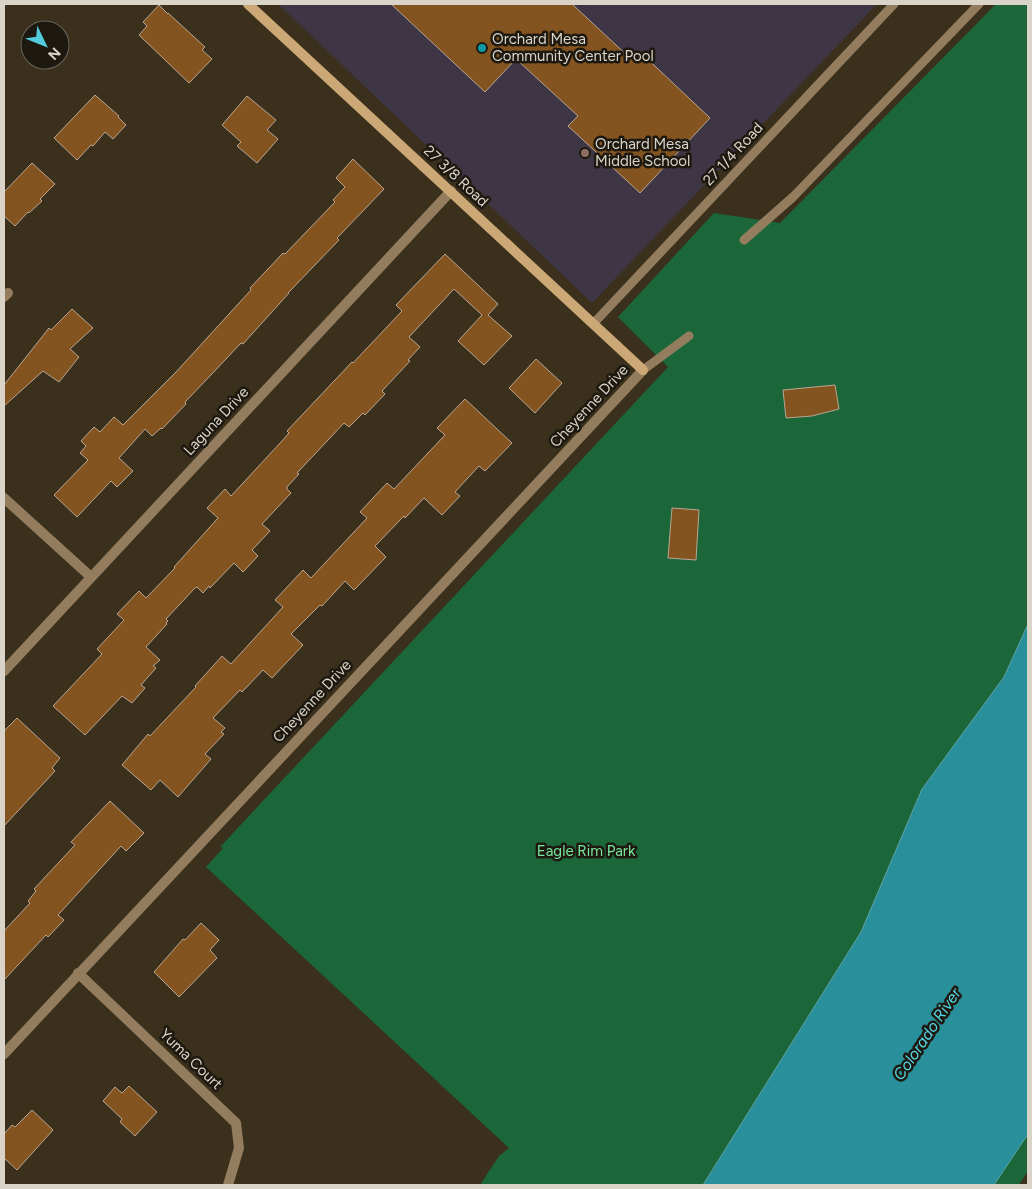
<svg xmlns="http://www.w3.org/2000/svg" width="1032" height="1189" font-family="Figtree,sans-serif">
<style>
.education{fill:#3e3545}
.green{fill:#1b6739}
.water{fill:#29909b;stroke:#5ea4a8}
.building{fill:#845420;stroke:#baa693}
.lines{fill:none;stroke-linecap:round;stroke-linejoin:round}
.lane{stroke:#947d5f;stroke-width:9}
.street{stroke:#947d5f;stroke-width:10}
.secondary{stroke:#cca876;stroke-width:10}
.culture-dot{fill:#0f9aa8;stroke:#1d1910;stroke-width:2}
.education-dot{fill:#8d6e63;stroke:#1d1910;stroke-width:2}
.labels{text-anchor:middle;dominant-baseline:central;stroke-width:5;stroke-linejoin:round;paint-order:stroke}
.poi-label{font-size:15px;fill:#dad4c8;stroke:#1d1910;text-anchor:start}
.street-label{font-size:15px;fill:#dad4c8;stroke:#1d1910}
.park-label{font-size:15px;fill:#79e59c;stroke:#1d1910}
.water-label{font-size:16px;font-style:italic;fill:#55d9e8;stroke:#1d1910}
</style>
<rect width="100%" height="100%" fill="#3a301c"/>
<!-- education -->
<polygon class="education" points="278,4 877,4 592,303"/>
<!-- green -->
<g class="green">
<polygon points="996,4 1028,4 1028,624 1004,677 922,789 861,932 703,1185 480,1185 499,1156 509,1148 206,867 223,848 220,847 668,367 618,317 714,213 780,223"/>
<polygon points="1028,1134 1028,1171 1019,1185 994,1185"/>
</g>
<!-- water -->
<polygon class="water" points="1028,624 1028,1134 994,1185 703,1185 861,932 922,789 1004,677"/>
<!-- building -->
<g class="building">
<polygon points="391,4 572,4 631,59 639,51 710,118 640,193 568,126 578,116 516,59 485,92"/>
<polygon points="159,5 168,14 168,13 205,47 202,50 212,59 189,83 139,35 147,26 143,22"/>
<polygon points="95,95 119,116 118,117 126,125 113,139 105,132 93,146 91,145 77,160 54,138"/>
<polygon points="247,96 276,120 267,130 278,139 257,163 237,146 241,142 222,125"/>
<polygon points="353,159 384,189 337,238 339,240 288,293 289,293 243,344 241,343 210,376 185,402 186,404 162,429 161,428 152,436 145,429 119,458 133,471 117,487 111,481 77,517 54,495 88,460 80,453 86,446 81,441 94,427 100,432 114,417 123,425 176,372 251,290 250,288 283,253 285,254 335,202 333,200 345,187 336,178"/>
<polygon points="32,163 55,184 40,199 42,201 29,213 28,212 15,226 4,216 4,192"/>
<polygon points="445,254 498,304 488,315 512,336 484,365 458,341 482,315 454,289 409,337 420,347 408,360 410,361 382,391 385,394 365,415 363,413 349,427 344,423 297,473 299,474 287,487 287,489 291,493 262,524 270,531 252,550 258,556 243,572 234,563 210,588 209,586 203,593 197,587 195,588 166,619 168,621 166,623 167,624 146,647 160,660 153,666 156,668 141,685 145,688 132,703 122,696 85,735 53,706 102,654 97,649 124,620 117,614 139,591 146,598 175,568 174,567 218,518 207,508 225,489 231,496 281,442 289,433 287,431 318,398 352,362 353,363 402,311 396,305"/>
<polygon points="72,309 93,328 70,349 79,357 59,382 43,371 4,406 4,385 49,328 51,330"/>
<polygon points="536,359 562,383 535,413 509,388"/>
<polygon points="835,385 839,409 812,416 786,418 783,390"/>
<polygon points="465,399 512,443 485,471 479,466 455,492 460,496 442,515 424,498 405,518 404,516 375,546 386,557 354,590 345,581 322,606 320,605 291,634 303,645 272,678 263,670 242,692 240,690 213,718 225,728 221,732 224,734 205,754 211,759 178,797 160,780 151,790 122,765 148,734 150,736 196,687 195,686 222,656 231,664 283,607 275,600 303,570 311,578 367,518 360,512 387,483 394,489 445,435 437,428"/>
<polygon points="672,508 699,510 696,560 668,558"/>
<polygon points="17,718 60,758 52,768 55,771 4,826 4,731"/>
<polygon points="110,801 144,833 126,851 121,846 58,915 64,920 48,937 46,935 4,980 4,931 30,903 28,901 36,891 34,889 75,845 71,842"/>
<polygon points="201,923 219,940 210,950 217,958 179,997 154,972 183,939 185,940"/>
<polygon points="129,1086 157,1112 135,1136 120,1122 122,1119 103,1101 115,1087 122,1093"/>
<polygon points="32,1110 53,1130 17,1170 4,1158 4,1134 12,1125 15,1127"/>
</g>
<g class="lines">
<!-- lane -->
<g class="lane">
<polyline points="744,240 793,197 979,4"/>
<polyline points="593,324 894,4"/>
<polyline points="643,370 689,336"/>
</g>
<!-- street -->
<g class="street">
<polyline points="4,297 8,293"/>
<polyline points="4,498 91,577"/>
<polyline points="4,671 451,191"/>
<polyline points="78,973 236,1123 239,1148 228,1185"/>
<polyline points="4,1054 643,370"/>
</g>
<!-- secondary -->
<polyline class="secondary" points="248,4 643,370"/>
</g>
<!-- markers -->
<circle class="culture-dot" cx="482" cy="48" r="5"/>
<circle class="education-dot" cx="585" cy="153" r="5"/>
<g class="labels">
<!-- poi labels -->
<g class="poi-label">
<text x="492" y="39">Orchard Mesa<tspan x="492" dy="17">Community Center Pool</tspan></text>
<text x="595" y="144">Orchard Mesa<tspan x="595" dy="17">Middle School</tspan></text>
</g>
<!-- street labels -->
<g class="street-label">
<text transform="translate(733 154) rotate(-47)">27 1/4 Road</text>
<text transform="translate(456 176) rotate(43)">27 3/8 Road</text>
<text transform="translate(589 406) rotate(-47)">Cheyenne Drive</text>
<text transform="translate(216 421) rotate(-47)">Laguna Drive</text>
<text transform="translate(312 701) rotate(-47)">Cheyenne Drive</text>
<text transform="translate(191 1059) rotate(44)">Yuma Court</text>
</g>
<!-- park labels -->
<g class="park-label">
<text x="586" y="851">Eagle Rim Park</text>
</g>
<!-- water labels -->
<g class="water-label">
<text transform="translate(927 1034) rotate(-56)">Colorado River</text>
</g>
</g>
<!-- border -->
<rect width="1032" height="1189" fill="none" stroke="#dad4c8" stroke-width="10"/>
<!-- north arrow -->
<g transform="translate(45 45) rotate(133)"><circle r="24" fill="#1d1910" stroke="#69645a"/>
<path d="M0-4L9 19L0 12L-9 19Z" fill="#54cadd"/>
<text y="-8" font-size="14" font-weight="bold" text-anchor="middle" fill="#dad4c8">N</text>
</g>
</svg>
